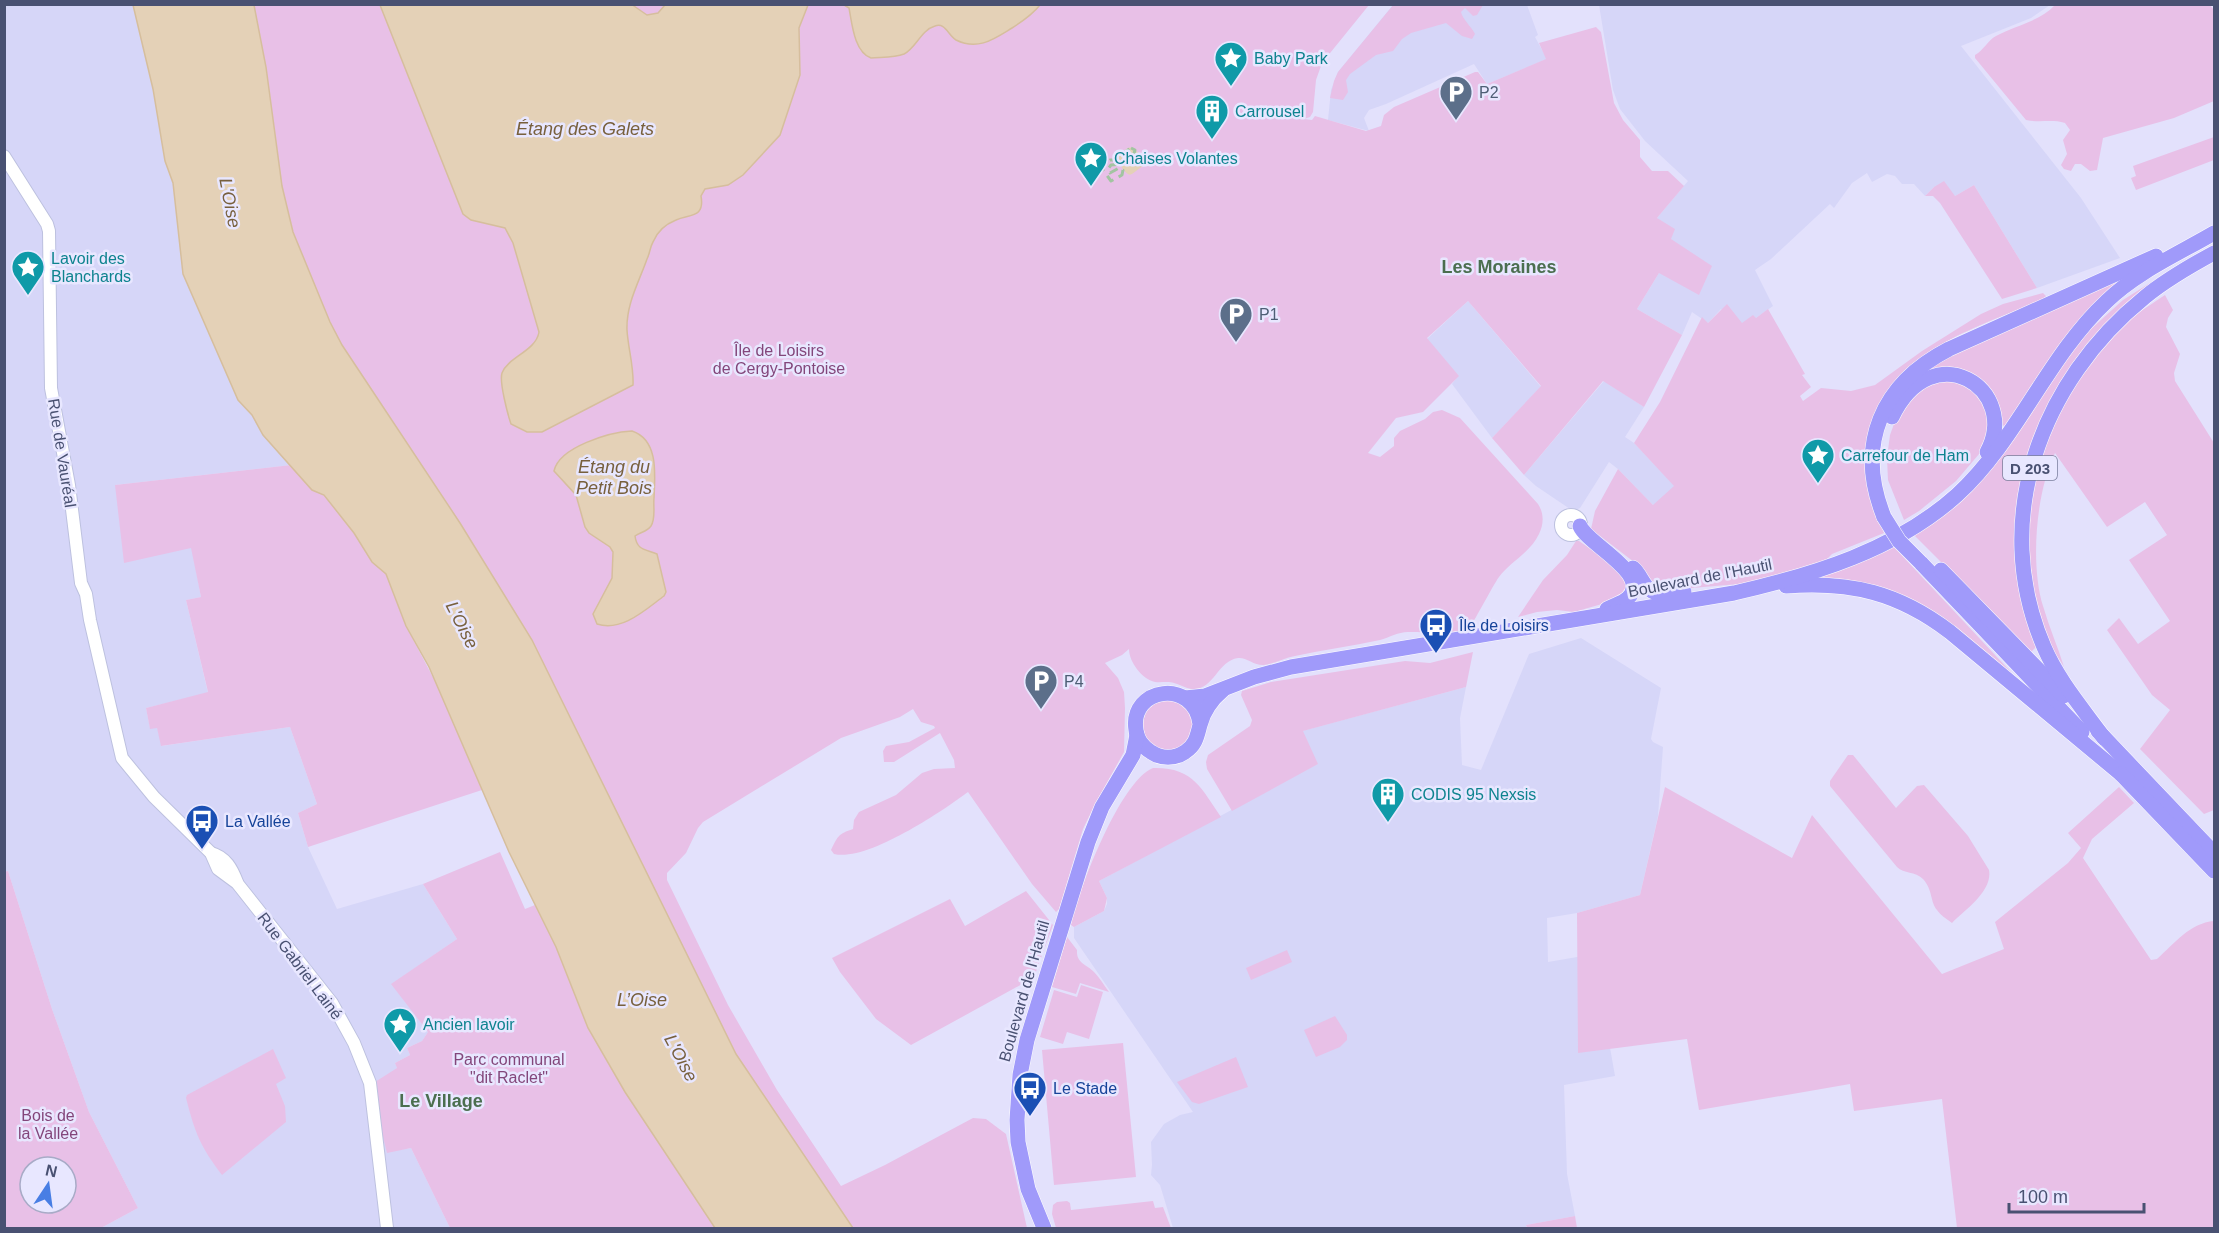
<svg xmlns="http://www.w3.org/2000/svg" width="2219" height="1233" font-family="Helvetica,sans-serif">
<style>
.residential{fill:#d6d6f8}
.green{fill:#e8c0e7;fill-rule:evenodd}
.water{fill:#e4d1b7;stroke:#d6be9d;stroke-width:1.5}
.lines{fill:none;stroke-linecap:round;stroke-linejoin:round}
.canal{stroke:#e4d1b7;stroke-width:9}
.minor-casing{stroke:#bdc1df;stroke-width:14}
.major-casing{stroke:#fff;stroke-width:16}
.minor{stroke:#fff;stroke-width:12}
.major{stroke:#a09afa;stroke-width:15}
.rail{stroke:#a2c4a1;stroke-width:3;stroke-dasharray:9 6;stroke-linecap:butt}
.major-bridge-casing{stroke:#fff;stroke-width:16;stroke-linecap:butt}
.major-bridge{stroke:#a09afa;stroke-width:15}
.labels{text-anchor:middle;dominant-baseline:central;stroke-width:5;stroke-linejoin:round;paint-order:stroke}
.shield{fill:#e8e7ff;stroke:#797e9c;stroke-width:1.5}
.shield-label{font-size:15px;font-weight:bold;fill:#495172}
.culture-label{font-size:16px;fill:#0d838f;stroke:#e8e7ff;text-anchor:start}
.service-label{font-size:16px;fill:#4e5e75;stroke:#e8e7ff;text-anchor:start}
.park-label{font-size:16px;fill:#83467b;stroke:#e8e7ff}
.street-label{font-size:16px;fill:#495172;stroke:#e8e7ff}
.transit-label{font-size:16px;fill:#164399;stroke:#e8e7ff;text-anchor:start}
.water-label{font-size:18px;font-style:italic;fill:#78603d;stroke:#e8e7ff}
.neighbourhood-label{font-size:18px;font-weight:bold;fill:#4b6e4f;stroke:#e8e7ff}
</style>
<rect width="100%" height="100%" fill="#e3e1fc"/>
<!-- residential -->
<g class="residential">
<polygon points="5,5 133,5 153,89 165,161 173,183 183,274 238,400 252,415 263,435 291,465 115,485 192,548 201,597 186,600 208,693 146,708 150,728 157,727 162,746 290,727 317,804 298,813 308,847 337,909 423,884 457,939 392,984 428,1032 422,1041 407,1048 410,1055 395,1063 397,1067 387,1152 411,1148 450,1228 101,1228 138,1208 89,1112 52,1009 8,871 5,872"/>
<polygon points="1393,5 1527,5 1538,35 1535,37 1547,59 1487,84 1474,64 1386,104 1369,110 1364,118 1369,131 1328,120 1331,90 1338,72"/>
<polygon points="1599,5 2050,5 2031,18 1961,46 2081,198 2120,258 2037,288 1974,185 1955,196 1934,187 1925,196 1914,184 1902,184 1895,176 1887,174 1872,182 1867,173 1852,183 1834,208 1830,204 1771,259 1755,270 1773,306 1756,318 1742,324 1721,309 1708,323 1692,312 1682,335 1637,309 1659,273 1671,239 1657,218 1688,181 1645,141 1620,109 1613,90"/>
<polygon points="1468,301 1541,387 1492,438 1452,384 1458,376 1427,339"/>
<polygon points="1604,381 1644,407 1625,437 1634,443 1675,486 1654,506 1618,469 1609,462 1580,508 1573,511 1536,486 1524,475"/>
<polygon points="1581,638 1661,688 1651,739 1653,742 1663,747 1658,816 1640,895 1577,913 1547,918 1548,962 1583,956 1609,1042 1615,1076 1564,1085 1567,1174 1575,1216 1526,1225 1526,1228 1173,1228 1160,1185 1151,1175 1152,1165 1151,1142 1164,1124 1180,1115 1193,1112 1074,938 1074,927 1104,911 1107,904 1107,898 1099,881 1317,764 1302,731 1466,687 1460,718 1462,765 1481,770 1529,654"/>
</g>
<!-- green -->
<g class="green">
<path d="M1394 4 1483 5 1477 15 1473 16 1465 8 1461 12C1463 20 1471 26 1475 34L1472 39 1462 36 1446 23 1411 33 1402 39 1393 51 1376 55 1350 74 1346 80 1348 92 1343 100 1330 98 1334 81 1338 72Z"/>
<path d="M2209 4 2214 10V101L2174 118 2103 138 2097 170 2090 171 2081 164H2075L2071 171 2064 169 2061 165 2067 154 2063 140 2070 130 2065 123C2052 119 2040 123 2026 120L1975 58V55C1984 50 1988 40 1996 36 2016 25 2039 22 2055 5Z"/>
<path d="M254 5H1369L1322 63 1316 80 1313 112 1310 117 1304 119 1312 120 1315 116 1366 131 1381 126 1384 115 1394 107 1475 72H1478L1487 84 1546 59 1539 43 1596 27 1601 32 1614 103 1623 120 1640 140V157L1652 171H1668L1684 186 1657 218 1675 229 1671 239 1712 266 1699 295 1659 273 1637 309 1682 335 1644 407 1603 381 1524 475 1492 438 1541 386 1468 301 1427 338 1459 376 1423 412 1396 418 1368 453 1380 457 1394 446V438L1400 431 1425 419 1433 412 1442 410 1460 418 1538 504C1544 513 1544 524 1539 534 1531 552 1510 562 1499 577 1493 585 1472 626 1469 628 1457 634 1424 632 1410 632 1400 631 1390 637 1380 640 1352 646 1323 650 1295 656 1284 658 1274 664 1264 665 1255 666 1246 657 1238 658 1217 661 1214 691 1191 689 1185 688 1179 684 1174 683 1168 681 1161 683 1155 682 1142 679 1129 662 1129 649L1122 655 1105 663 1118 678 1124 692 1125 708 1124 752 1095 804 1083 829 1059 909 1056 912 1032 884 968 792C941 812 867 862 834 854L831 850C838 836 838 834 853 829L854 820 859 812 896 795 922 773 934 769 955 768 954 760 940 733 894 762H884L883 751 886 746 909 742 935 728 934 726 921 722 913 709 900 717 841 738 703 822 698 828 686 853 667 873V880L728 1005 777 1090 841 1186 885 1165 973 1118 986 1119 1006 1134 1027 1228H853L736 1054 532 640 460 523 342 345 330 322 293 232 282 186 266 67Z"/>
<polygon points="2214,137 2214,160 2136,190 2131,178 2136,176 2133,166"/>
<polygon points="1944,181 1955,196 1974,185 2037,288 2002,299 1940,203 1933,196 1925,196 1934,187"/>
<polygon points="2172,269 2127,306 2026,462 2015,524 2016,566 2023,604 2036,647 2031,652 1914,535 1929,525 2091,329 2123,300"/>
<polygon points="2132,272 2006,426 2000,425 1981,384 1916,376 1935,362"/>
<path d="M2043 293 2046 296 2043 299C1994 321 1902 348 1882 403 1879 412 1880 425 1880 435 1879 462 1878 489 1877 517L1884 533 1832 554 1825 561 1800 569 1739 584 1668 590 1657 587 1634 562 1591 529 1595 511 1618 469 1653 505 1674 486 1634 443 1660 402 1702 317 1708 323 1727 304 1742 323 1753 315 1756 318 1768 309 1805 374 1802 375 1811 387 1800 396 1803 401 1821 388 1851 391 1875 385 1922 351 1981 314 2003 304Z"/>
<path d="M2165 295 2173 310 2168 318 2166 327 2180 354 2174 373 2175 381 2214 443V810L2204 814 2140 749 2170 710 2152 695 2107 630 2119 618 2138 644 2170 621 2129 560 2167 535 2145 502 2107 527 2055 453C2036 492 2030 564 2043 606 2049 627 2058 647 2064 667 2060 660 2054 652 2050 644 2040 623 2035 600 2032 578 2031 567 2029 556 2028 546 2025 469 2061 393 2111 337 2125 320 2146 308 2165 295Z"/>
<polygon points="1949,379 1976,391 1990,419 1985,447 1956,481 1919,511 1904,520 1888,480 1887,458 1890,435 1894,424 1923,385"/>
<polygon points="291,465 312,490 324,495 386,574 406,626 437,685 482,790 308,847 298,813 317,804 290,727 161,746 157,728 150,729 146,708 208,692 186,600 201,597 191,548 124,563 115,485"/>
<polygon points="1576,541 1579,541 1622,571 1627,577 1625,592 1609,602 1574,612 1557,610 1537,612 1518,617 1543,580 1567,555"/>
<polygon points="1893,546 2025,687 1946,621 1811,581"/>
<polygon points="1473,652 1466,687 1303,731 1318,764 1232,811 1207,769 1206,762 1208,755 1250,726 1252,720 1241,695 1242,691 1271,682 1405,661 1430,663"/>
<circle cx="1168" cy="725" r="25"/>
<path d="M1848 755H1853L1896 808 1917 786 1924 785 1968 836 1989 870C1993 891 1965 910 1952 923 1947 919 1940 915 1937 910 1930 902 1933 890 1923 879 1915 871 1904 874 1897 867L1830 786V781Z"/>
<path d="M1153 768C1193 767 1201 788 1221 817L1099 881 1107 898 1104 911 1074 927 1071 925C1078 891 1120 781 1153 768Z"/>
<path d="M1665 787 1792 858 1812 815 1942 974 2004 949 1995 922 2068 863 2081 848 2068 833 2119 787 2134 803 2092 839 2083 858 2151 960 2157 959C2175 943 2190 923 2214 921V1228H1957L1942 1099 1854 1111 1850 1084 1699 1110 1687 1039 1578 1053 1577 913 1640 895Z"/>
<polygon points="500,852 525,909 535,905 556,947 588,1028 625,1092 715,1228 450,1228 411,1148 387,1153 376,1108 375,1082 397,1068 395,1063 410,1055 407,1048 422,1041 428,1032 391,984 457,939 423,884"/>
<path d="M8 871 52 1009 89 1112 138 1208 101 1228H5L4 872ZM30 1167H66V1203H30Z"/>
<polygon points="1026,891 1053,925 1033,980 1024,983 911,1045 876,1019 840,972 832,958 950,899 965,926"/>
<path d="M1067 937 1077 950C1076 963 1086 964 1094 972 1099 977 1104 985 1109 992L1080 983 1076 994 1052 987Z"/>
<polygon points="1287,950 1292,962 1251,980 1246,968"/>
<polygon points="1081,985 1103,992 1089,1039 1067,1032 1063,1044 1040,1037 1054,990 1077,997"/>
<polygon points="1335,1016 1347,1035 1347,1040 1340,1047 1316,1057 1304,1030"/>
<polygon points="1123,1043 1136,1177 1054,1185 1042,1050"/>
<path d="M273 1049 286 1078 276 1084 285 1106 286 1122 222 1175C200 1146 195 1133 186 1098L187 1095Z"/>
<polygon points="1236,1057 1248,1087 1199,1104 1192,1102 1177,1082"/>
<polygon points="1067,1201 1070,1203 1071,1210 1153,1201 1155,1208 1163,1207 1171,1228 1056,1228 1052,1214 1053,1205 1057,1202"/>
<polygon points="1575,1216 1577,1228 1527,1228 1526,1225"/>
</g>
<!-- water -->
<g class="water">
<path d="M631 4 647 15 658 13 665 5H808L799 28 800 75 780 135 743 175 728 185 705 189 701 196C705 218 690 214 676 220 666 224 657 232 653 242 650 247 650 253 647 259 639 282 626 304 627 330 628 348 634 367 633 385L542 432H527L511 424C508 415 499 382 502 373 508 357 536 351 539 332L513 243 505 228 471 220 463 214 380 5Z"/>
<polygon points="133,5 254,5 266,67 282,186 293,232 330,322 342,345 460,523 532,640 736,1054 853,1228 715,1228 625,1092 588,1028 556,947 509,852 429,667 406,626 386,574 372,562 354,533 324,495 312,490 263,435 252,415 238,400 183,274 173,183 165,161 153,89"/>
<path d="M844 5H1040C1032 15 1023 21 1012 28 994 39 978 51 956 40 948 35 945 22 935 26 921 30 916 48 904 54 894 58 881 57 871 58 854 52 852 23 849 8Z"/>
<path d="M632 431C659 440 655 475 654 498 653 507 656 518 651 526 647 532 640 532 635 536 637 551 646 549 657 554L666 592 664 596C645 610 622 632 597 624L593 614 612 578 613 552 610 547 589 533 585 527 576 495 554 471C559 447 610 432 632 431Z"/>
</g>
<g class="lines">
<!-- canal -->
<polygon class="canal" points="1130,152 1142,161 1130,170 1126,166 1131,161 1128,157 1122,160 1121,158"/>
<defs>
<g id="minor">
<polyline points="4,156 47,224 49,231 51,388 69,485 81,583 86,594 90,620 122,758 154,797 211,853 218,869 237,883 332,1003 354,1043 370,1083 387,1228"/>
<circle cx="1571" cy="525" r="10"/>
<path d="M211 853C226 857 232 869 237 882"/>
</g>
<g id="major">
<path d="M1892 417C1933 332 2021 390 1987 452"/>
<path d="M1884 517C1855 445 1881 384 1949 349L2156 256"/>
<path d="M1580 526C1588 545 1652 574 1628 598 1623 603 1614 605 1607 609"/>
<polyline points="1921,563 2082,732"/>
<path d="M1633 568C1640 574 1641 581 1647 587 1656 598 1672 593 1684 592"/>
<polyline points="1941,570 2064,696"/>
<path d="M1786 586C1851 581 1899 593 1950 632L2127 779"/>
<path d="M1185 698 1205 696 1254 677 1291 667 1734 593C1813 575 1896 550 1957 495 2018 439 2047 357 2107 301 2137 272 2178 254 2214 233"/>
<path d="M1200 724C1194 678 1129 687 1136 730 1137 740 1143 747 1151 752 1161 759 1175 759 1185 752 1196 745 1197 736 1200 725 1203 712 1212 699 1222 691"/>
<polyline points="2098,731 2214,853"/>
<path d="M2104 738C2083 709 2058 680 2044 647 1989 519 2041 381 2145 297 2167 279 2190 266 2214 253"/>
<polyline points="2121,774 2214,871"/>
<polyline points="1044,1228 1028,1189 1018,1142 1017,1120 1020,1075 1027,1040 1088,842 1102,807 1133,755 1137,735"/>
</g>
</defs>
<!-- minor casing -->
<use href="#minor" class="minor-casing"/>
<!-- major casing -->
<use href="#major" class="major-casing"/>
<!-- minor -->
<use href="#minor" class="minor"/>
<!-- major -->
<use href="#major" class="major"/>
<!-- rail -->
<polygon class="rail" points="1131,148 1135,150 1133,157 1122,164 1111,165 1108,169 1110,173 1119,168 1123,170 1122,175 1111,181 1103,170 1102,166 1110,160 1116,160 1119,156"/>
<defs>
<polyline id="major-bridge" points="1884,517 1899,541 1921,563"/>
</defs>
<!-- major-bridge casing -->
<use href="#major-bridge" class="major-bridge-casing"/>
<!-- major-bridge -->
<use href="#major-bridge" class="major-bridge"/>
</g>
<!-- icons -->
<defs>
<symbol id="sight-pin" viewBox="-11 -11 22 30"><path d="M0 17L-7.5 6A9.5 9.5 0 1 1 7.5 6Z" fill="#0f9aa8" stroke="#e8e7ff"/><path d="M0-6L1.8-2.2L6-1.7L2.9 1.2L3.7 5.4L0 3.3L-3.7 5.4L-2.9 1.2L-6-1.7L-1.8-2.2Z" fill="#fff"/></symbol>
<symbol id="parking-pin" viewBox="-11 -11 22 30"><path d="M0 17L-7.5 6A9.5 9.5 0 1 1 7.5 6Z" fill="#5c6f8a" stroke="#e8e7ff"/><path d="M-3.5-5.5H1a3.5 3.5 0 0 1 0 7H-1V5.5H-3.5ZM-1-3.4V-.6H.8a1.4 1.4 0 0 0 0-2.8Z" fill="#fff"/></symbol>
<symbol id="building-pin" viewBox="-11 -11 22 30"><path d="M0 17L-7.5 6A9.5 9.5 0 1 1 7.5 6Z" fill="#0f9aa8" stroke="#e8e7ff"/><path d="M-4-6H4V6H1V3H-1V6H-4ZM-2.5-4.3h1.7v1.8h-1.7ZM.8-4.3h1.7v1.8H.8ZM-2.5-1h1.7V.8h-1.7ZM.8-1h1.7V.8H.8Z" fill="#fff"/></symbol>
<symbol id="bus-pin" viewBox="-11 -11 22 30"><path d="M0 17L-7.5 6A9.5 9.5 0 1 1 7.5 6Z" fill="#1a4fb4" stroke="#e8e7ff"/><path d="M-5-6H5V4H4V6H2V4H-2V6H-4V4H-5ZM-3.5-4V0h7V-4ZM-3.5 1.2v1.5H-2V1.2ZM2 1.2v1.5H3.5V1.2Z" fill="#fff"/></symbol>
</defs>
<g fill-rule="evenodd">
<use href="#sight-pin" x="1212" y="39" width="38" height="52"/>
<use href="#parking-pin" x="1437" y="73" width="38" height="52"/>
<use href="#building-pin" x="1193" y="92" width="38" height="52"/>
<use href="#sight-pin" x="1072" y="139" width="38" height="52"/>
<use href="#sight-pin" x="9" y="248" width="38" height="52"/>
<use href="#parking-pin" x="1217" y="295" width="38" height="52"/>
<use href="#sight-pin" x="1799" y="436" width="38" height="52"/>
<use href="#bus-pin" x="1417" y="606" width="38" height="52"/>
<use href="#parking-pin" x="1022" y="662" width="38" height="52"/>
<use href="#building-pin" x="1369" y="775" width="38" height="52"/>
<use href="#bus-pin" x="183" y="802" width="38" height="52"/>
<use href="#sight-pin" x="381" y="1005" width="38" height="52"/>
<use href="#bus-pin" x="1011" y="1069" width="38" height="52"/>
</g>
<g class="labels">
<!-- shield labels -->
<rect class="shield" x="2003" y="456" width="54" height="24" rx="4.5"/>
<g class="shield-label">
<text x="2030" y="468">D 203</text>
</g>
<!-- culture labels -->
<g class="culture-label">
<text x="1254" y="58">Baby Park</text>
<text x="1235" y="111">Carrousel</text>
<text x="1114" y="158">Chaises Volantes</text>
<text x="51" y="258">Lavoir des<tspan x="51" dy="18">Blanchards</tspan></text>
<text x="1841" y="455">Carrefour de Ham</text>
<text x="1411" y="794">CODIS 95 Nexsis</text>
<text x="423" y="1024">Ancien lavoir</text>
</g>
<!-- service labels -->
<g class="service-label">
<text x="1479" y="92">P2</text>
<text x="1259" y="314">P1</text>
<text x="1064" y="681">P4</text>
</g>
<!-- park labels -->
<g class="park-label">
<text x="779" y="350">Île de Loisirs<tspan x="779" dy="18">de Cergy-Pontoise</tspan></text>
<text x="509" y="1059">Parc communal<tspan x="509" dy="18">"dit Raclet"</tspan></text>
<text x="48" y="1115">Bois de<tspan x="48" dy="18">la Vallée</tspan></text>
</g>
<!-- street labels -->
<g class="street-label">
<text transform="translate(62 453) rotate(81)">Rue de Vauréal</text>
<text transform="translate(1700 578) rotate(-11)">Boulevard de l'Hautil</text>
<text transform="translate(300 966) rotate(53)">Rue Gabriel Lainé</text>
<text transform="translate(1024 991) rotate(-74)">Boulevard de l'Hautil</text>
</g>
<!-- transit labels -->
<g class="transit-label">
<text x="1459" y="625">Île de Loisirs</text>
<text x="225" y="821">La Vallée</text>
<text x="1053" y="1088">Le Stade</text>
</g>
<!-- water labels -->
<g class="water-label">
<text x="585" y="129">Étang des Galets</text>
<text transform="translate(230 203) rotate(79)">L'Oise</text>
<text x="614" y="467">Étang du<tspan x="614" dy="21">Petit Bois</tspan></text>
<text transform="translate(462 625) rotate(63)">L'Oise</text>
<text x="642" y="1000">L’Oise</text>
<text transform="translate(681 1058) rotate(62)">L'Oise</text>
</g>
<!-- neighbourhood labels -->
<g class="neighbourhood-label">
<text x="1499" y="267">Les Moraines</text>
<text x="441" y="1101">Le Village</text>
</g>
</g>
<!-- border -->
<rect width="2219" height="1233" fill="none" stroke="#495172" stroke-width="12"/>
<!-- north arrow -->
<g transform="translate(48 1185) rotate(13)"><circle r="28" fill="#e8e7ff" stroke="#a8abc7" stroke-width="1.5"/>
<path d="M0-4.5L10 22L0 15L-10 22Z" fill="#487ee4"/>
<text y="-9" font-size="16" font-weight="bold" text-anchor="middle" fill="#495172">N</text>
</g>
<!-- scale -->
<path d="M2009 1203v9h135v-9" fill="none" stroke="#495172" stroke-width="3"/>
<text x="2018" y="1203" font-size="18" fill="#495172" stroke="#e8e7ff" stroke-width="4.5" paint-order="stroke">100 m</text>
</svg>
